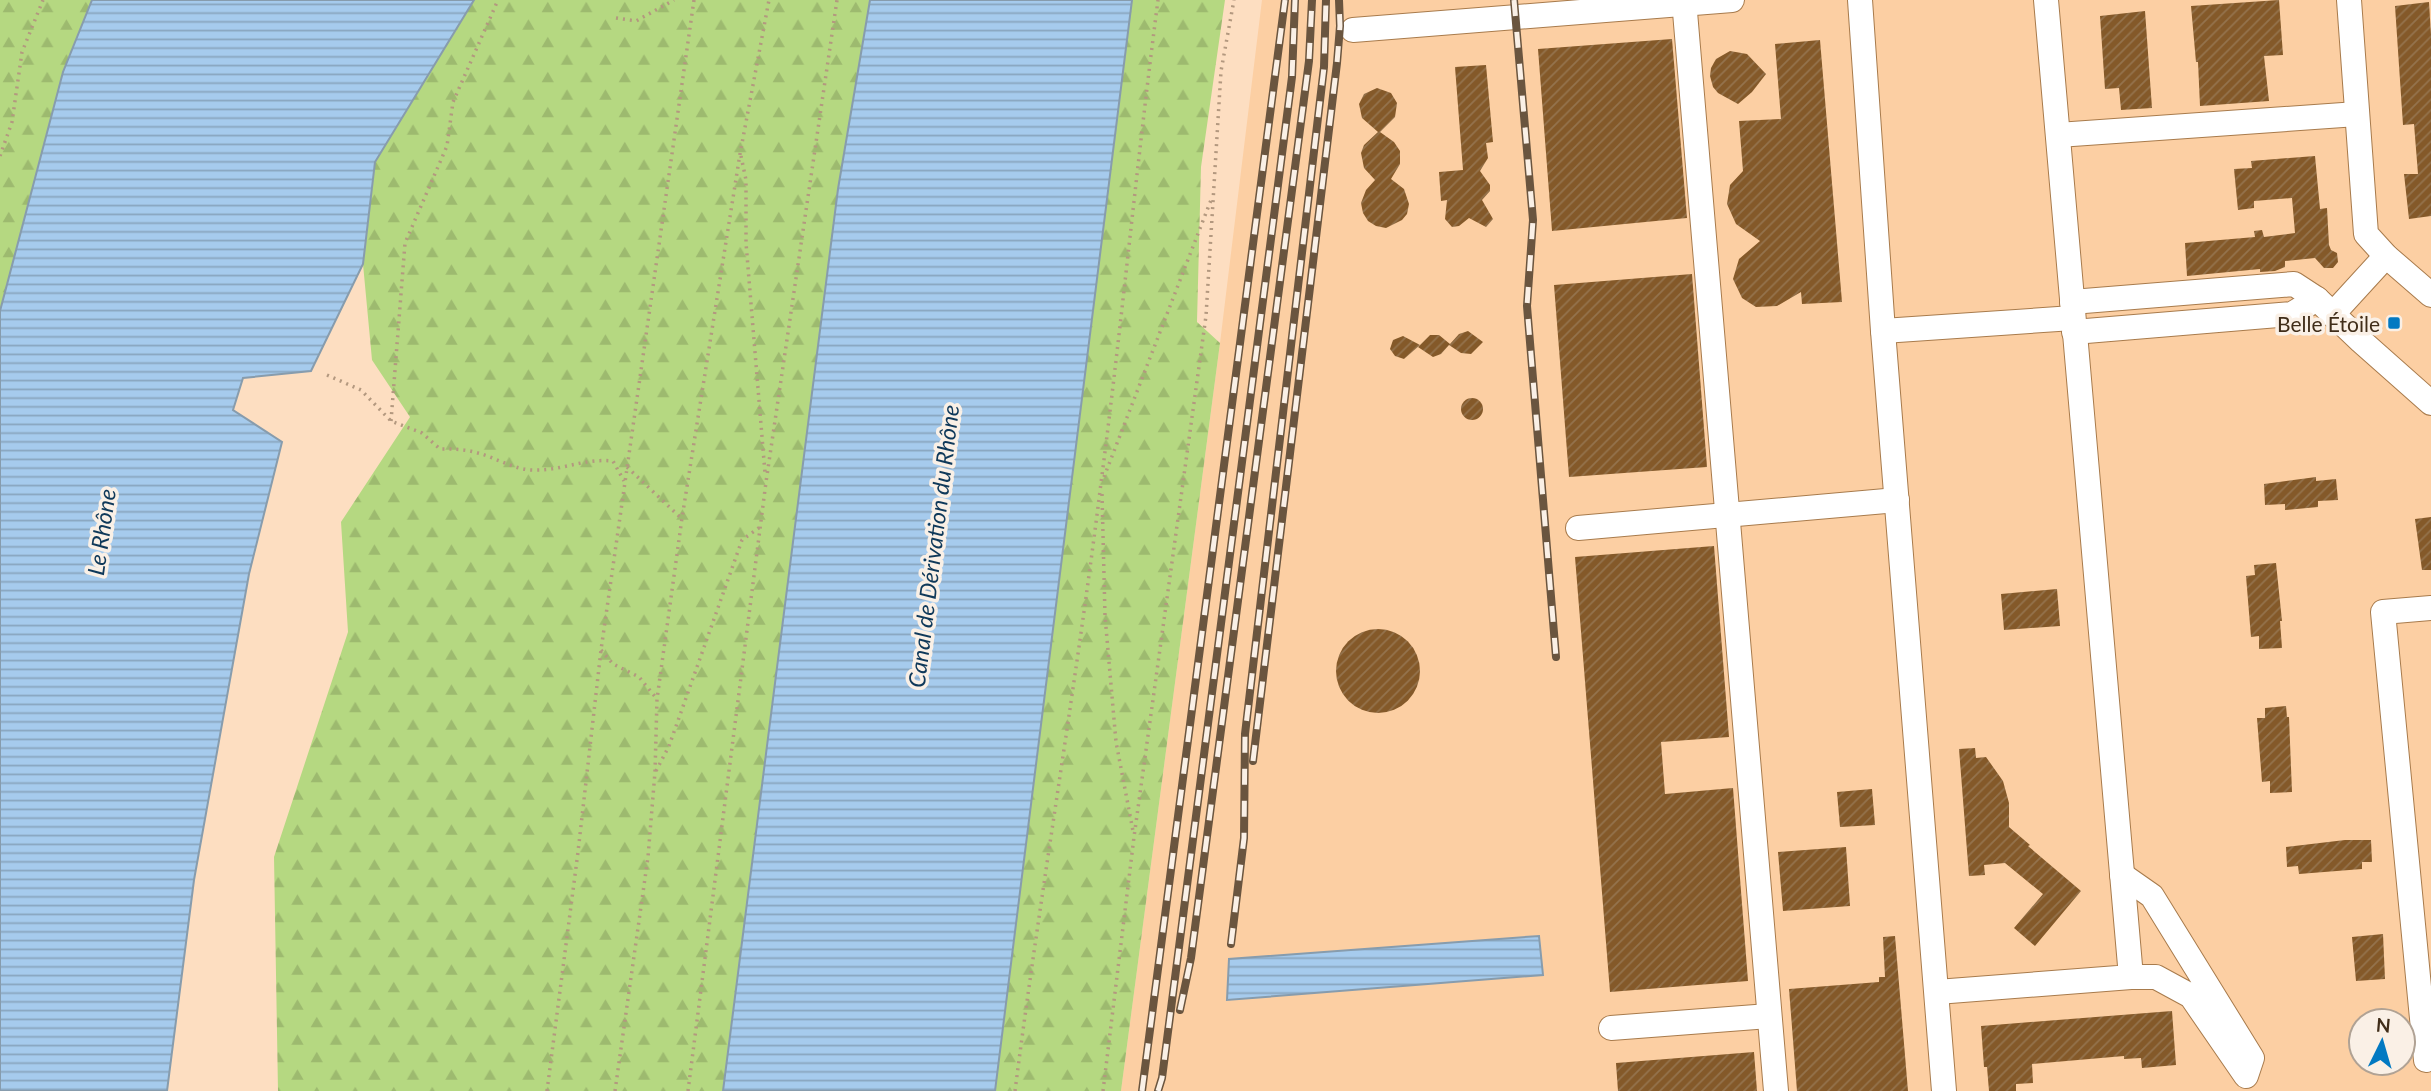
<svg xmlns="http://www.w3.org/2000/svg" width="2431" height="1091" font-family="Lato,sans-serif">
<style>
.built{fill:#fccfa3;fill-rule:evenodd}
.forest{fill:url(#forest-firs)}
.water{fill:url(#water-rules);stroke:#879cad;stroke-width:2}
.building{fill:url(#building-hatch)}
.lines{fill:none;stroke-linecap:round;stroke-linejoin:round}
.minor-casing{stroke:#a87b4c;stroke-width:26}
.path{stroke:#b3987f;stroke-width:3.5;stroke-dasharray:2 5;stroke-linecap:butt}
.minor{stroke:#fff;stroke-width:24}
.rail-casing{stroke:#6a553f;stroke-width:8}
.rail{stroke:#faf0e6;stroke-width:5;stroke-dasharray:16;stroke-linecap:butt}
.poi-dot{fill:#0279c2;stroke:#faf0e6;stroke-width:2.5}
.labels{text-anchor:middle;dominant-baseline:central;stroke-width:7;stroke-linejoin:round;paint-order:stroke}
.poi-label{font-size:21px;fill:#402d19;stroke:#faf0e6;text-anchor:end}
.water-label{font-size:23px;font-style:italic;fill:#0f395a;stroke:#faf0e6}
</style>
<defs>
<pattern id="forest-firs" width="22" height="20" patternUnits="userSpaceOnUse" patternTransform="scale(1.75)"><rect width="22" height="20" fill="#b5d881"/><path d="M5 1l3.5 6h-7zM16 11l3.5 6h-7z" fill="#9dba6f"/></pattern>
<pattern id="water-rules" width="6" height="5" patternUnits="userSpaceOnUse" patternTransform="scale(1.75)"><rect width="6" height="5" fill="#a6cbed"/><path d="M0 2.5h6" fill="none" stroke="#89a5bf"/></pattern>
<pattern id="building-hatch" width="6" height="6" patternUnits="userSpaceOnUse" patternTransform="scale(1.75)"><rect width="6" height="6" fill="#845929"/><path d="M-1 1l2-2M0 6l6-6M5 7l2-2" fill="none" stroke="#94734d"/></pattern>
</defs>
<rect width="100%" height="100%" fill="#fddec1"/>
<!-- built -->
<path class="built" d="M1262 0H2431V1091H1121L1220 343ZM2361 1021H2403V1063H2361Z"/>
<!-- forest -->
<g class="forest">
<polygon points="0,0 92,0 63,72 0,311"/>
<polygon points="474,0 870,0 838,189 723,1091 278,1091 274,857 348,632 341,522 410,417 372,360 363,264 375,162"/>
<polygon points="1132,0 1225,0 1201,167 1197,322 1220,343 1121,1091 995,1091"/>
</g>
<!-- water -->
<g class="water">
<polygon points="92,0 474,0 375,162 363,264 311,371 243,378 233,410 282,442 249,574 194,880 167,1091 0,1091 0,311 63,72"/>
<polygon points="870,0 1132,0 995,1091 723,1091 838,189"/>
<polygon points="1539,936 1543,975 1227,1000 1229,959"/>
</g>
<!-- building -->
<g class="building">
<polygon points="2279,0 2283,55 2264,56 2269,101 2200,106 2198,62 2196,62 2191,6"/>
<polygon points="2429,2 2431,35 2431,216 2409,219 2404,174 2418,174 2414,124 2403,125 2395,6"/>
<polygon points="2145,11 2152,108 2121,110 2119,88 2105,89 2100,16"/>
<polygon points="1672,39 1687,218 1552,231 1538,49"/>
<polygon points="1820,40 1842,302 1802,304 1801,292 1777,306 1756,307 1742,298 1733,279 1739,259 1760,241 1736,224 1727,204 1730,185 1743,171 1739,121 1781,119 1775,44"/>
<polygon points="1730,51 1747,54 1766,74 1752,92 1738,104 1718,93 1713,87 1710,76 1711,68 1716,59"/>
<polygon points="1486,65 1493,142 1486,143 1488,158 1480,171 1490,185 1490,191 1482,200 1493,219 1486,227 1469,218 1459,226 1452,227 1445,219 1447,200 1441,201 1439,172 1463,170 1455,67"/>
<polygon points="1377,88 1391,93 1397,103 1395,117 1380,132 1394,142 1400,151 1400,164 1391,179 1404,189 1409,204 1407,214 1402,220 1386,228 1376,226 1368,221 1363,213 1361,203 1366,190 1375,180 1364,168 1361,153 1364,145 1378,132 1362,118 1359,104 1364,94"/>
<polygon points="2315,156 2320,209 2327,208 2329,245 2331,250 2337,253 2338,262 2333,268 2324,268 2315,258 2285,261 2285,267 2275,271 2260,272 2260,269 2187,276 2185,243 2255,237 2254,231 2262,230 2264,237 2295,233 2292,198 2254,201 2254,208 2238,210 2234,169 2252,168 2251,161"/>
<polygon points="1692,274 1707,467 1569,477 1554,285"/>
<polygon points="1468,331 1483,342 1471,354 1461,353 1449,345 1441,354 1433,357 1418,347 1430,335 1439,335 1450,344 1459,334"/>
<polygon points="1403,336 1420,345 1404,359 1395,356 1390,349 1393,340"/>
<circle cx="1472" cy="409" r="11"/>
<polygon points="2316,477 2316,481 2336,479 2338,500 2318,501 2318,507 2285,510 2285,504 2265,505 2264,484"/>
<polygon points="2431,517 2431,570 2422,570 2415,519"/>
<polygon points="1714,546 1729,737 1661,742 1665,794 1733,788 1748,981 1610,992 1575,557"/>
<polygon points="2276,563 2282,621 2280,621 2282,648 2259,649 2259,636 2251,637 2246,576 2255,575 2254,565"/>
<polygon points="2057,589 2060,626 2004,630 2001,594"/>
<circle cx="1378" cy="671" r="42"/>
<polygon points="2286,706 2287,717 2289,717 2292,792 2270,793 2270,781 2262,782 2257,718 2265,718 2265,708"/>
<polygon points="1975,748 1976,758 1986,757 2003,781 2009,803 2009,827 2030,845 2028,846 2081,891 2035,946 2014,928 2043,894 2005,863 1984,865 1985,875 1969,876 1959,749"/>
<polygon points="1872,789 1875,825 1840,827 1837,792"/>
<polygon points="2345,840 2371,840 2372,862 2362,862 2362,869 2299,874 2298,866 2287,867 2286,847"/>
<polygon points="1846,847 1850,906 1783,911 1778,852"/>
<polygon points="2383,934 2385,979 2356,981 2352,937"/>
<polygon points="1895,936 1908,1091 1797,1091 1789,989 1879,982 1879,977 1885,977 1883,937"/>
<polygon points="2172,1011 2176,1065 2142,1068 2141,1058 2124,1059 2124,1056 2032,1064 2033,1083 2016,1084 2016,1091 1989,1091 1987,1067 1984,1067 1981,1026"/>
<polygon points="1754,1052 1757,1091 1618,1091 1616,1063"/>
</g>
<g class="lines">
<defs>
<g id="minor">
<polyline points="1684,0 1776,1091"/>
<polyline points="1860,0 1883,331 1944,1091"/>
<polyline points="2349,0 2366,234 2386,256 2431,295"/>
<polyline points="1353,30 1732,0"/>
<polyline points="2058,135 2357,114"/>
<polyline points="2072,302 2294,284 2317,299 2361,341 2431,403"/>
<polyline points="2332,315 2386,256"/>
<polyline points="1883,331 2073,318"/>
<polyline points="2074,332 2292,314 2317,299"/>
<polyline points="1578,528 1897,500"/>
<polyline points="2122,875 2152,896 2252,1058 2246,1076 2191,996 2156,977 2131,977"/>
<polyline points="1937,992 2131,977 2046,0"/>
<polyline points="1611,1028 1769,1016"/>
<polyline points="2426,1060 2383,612 2431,608"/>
</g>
</defs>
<!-- minor casing -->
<use href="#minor" class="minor-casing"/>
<!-- path -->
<g class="path">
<polyline points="616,18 636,21 674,0"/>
<polyline points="0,156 12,122 22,52 43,0"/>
<polyline points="741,156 746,180 746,243 765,473"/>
<path d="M327 375 361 390 391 421 422 433 440 449C453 449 465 449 478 453 497 458 516 471 536 470 564 470 585 458 613 461L624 481"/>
<polyline points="391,421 405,243 447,146 453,102 498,0"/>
<polyline points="627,467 681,518"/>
<polyline points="1104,477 1211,200"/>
<polyline points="1102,494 1105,616 1116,742 1133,831"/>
<polyline points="601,650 613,664 639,677 657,699"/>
<polyline points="656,771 669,746 742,540 760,527"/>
<polyline points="547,1091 578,852 601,650 694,0"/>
<polyline points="615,1091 648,857 655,772 657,699 682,518 740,154 769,0"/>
<polyline points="688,1091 766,482 837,0"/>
<path d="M1015 1091C1041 888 1076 686 1101 483 1122 322 1137 161 1158 0"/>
<polyline points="1103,1091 1134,837 1206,316 1221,71 1234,0"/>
</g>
<!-- minor -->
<use href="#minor" class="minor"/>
<defs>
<g id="rail">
<polyline points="1514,0 1533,220 1527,306 1556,657"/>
<polyline points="1253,761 1337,63 1340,26 1339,0"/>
<polyline points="1231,944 1244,838 1245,734 1324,67 1326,0"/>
<polyline points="1180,1010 1191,958 1309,61 1312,0"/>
<polyline points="1142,1091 1285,0"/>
<polyline points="1158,1091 1162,1078 1292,77 1295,0"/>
</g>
</defs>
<!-- rail casing -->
<use href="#rail" class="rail-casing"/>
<!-- rail -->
<use href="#rail" class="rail"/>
</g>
<!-- markers -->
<rect class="poi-dot" x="2387" y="316" width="14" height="14" rx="3.5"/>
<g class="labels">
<!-- poi labels -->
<g class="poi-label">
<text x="2380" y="323">Belle Étoile</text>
</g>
<!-- water labels -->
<g class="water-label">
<text transform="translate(101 532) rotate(-82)">Le Rhône</text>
<text transform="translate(933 546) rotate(-83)">Canal de Dérivation du Rhône</text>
</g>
</g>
<!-- north arrow -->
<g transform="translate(2382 1042) rotate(5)"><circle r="33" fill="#faf0e6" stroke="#b0a294" stroke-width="2"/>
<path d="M0-5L12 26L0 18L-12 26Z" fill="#0279c2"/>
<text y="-10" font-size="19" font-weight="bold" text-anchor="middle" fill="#402d19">N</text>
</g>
</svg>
